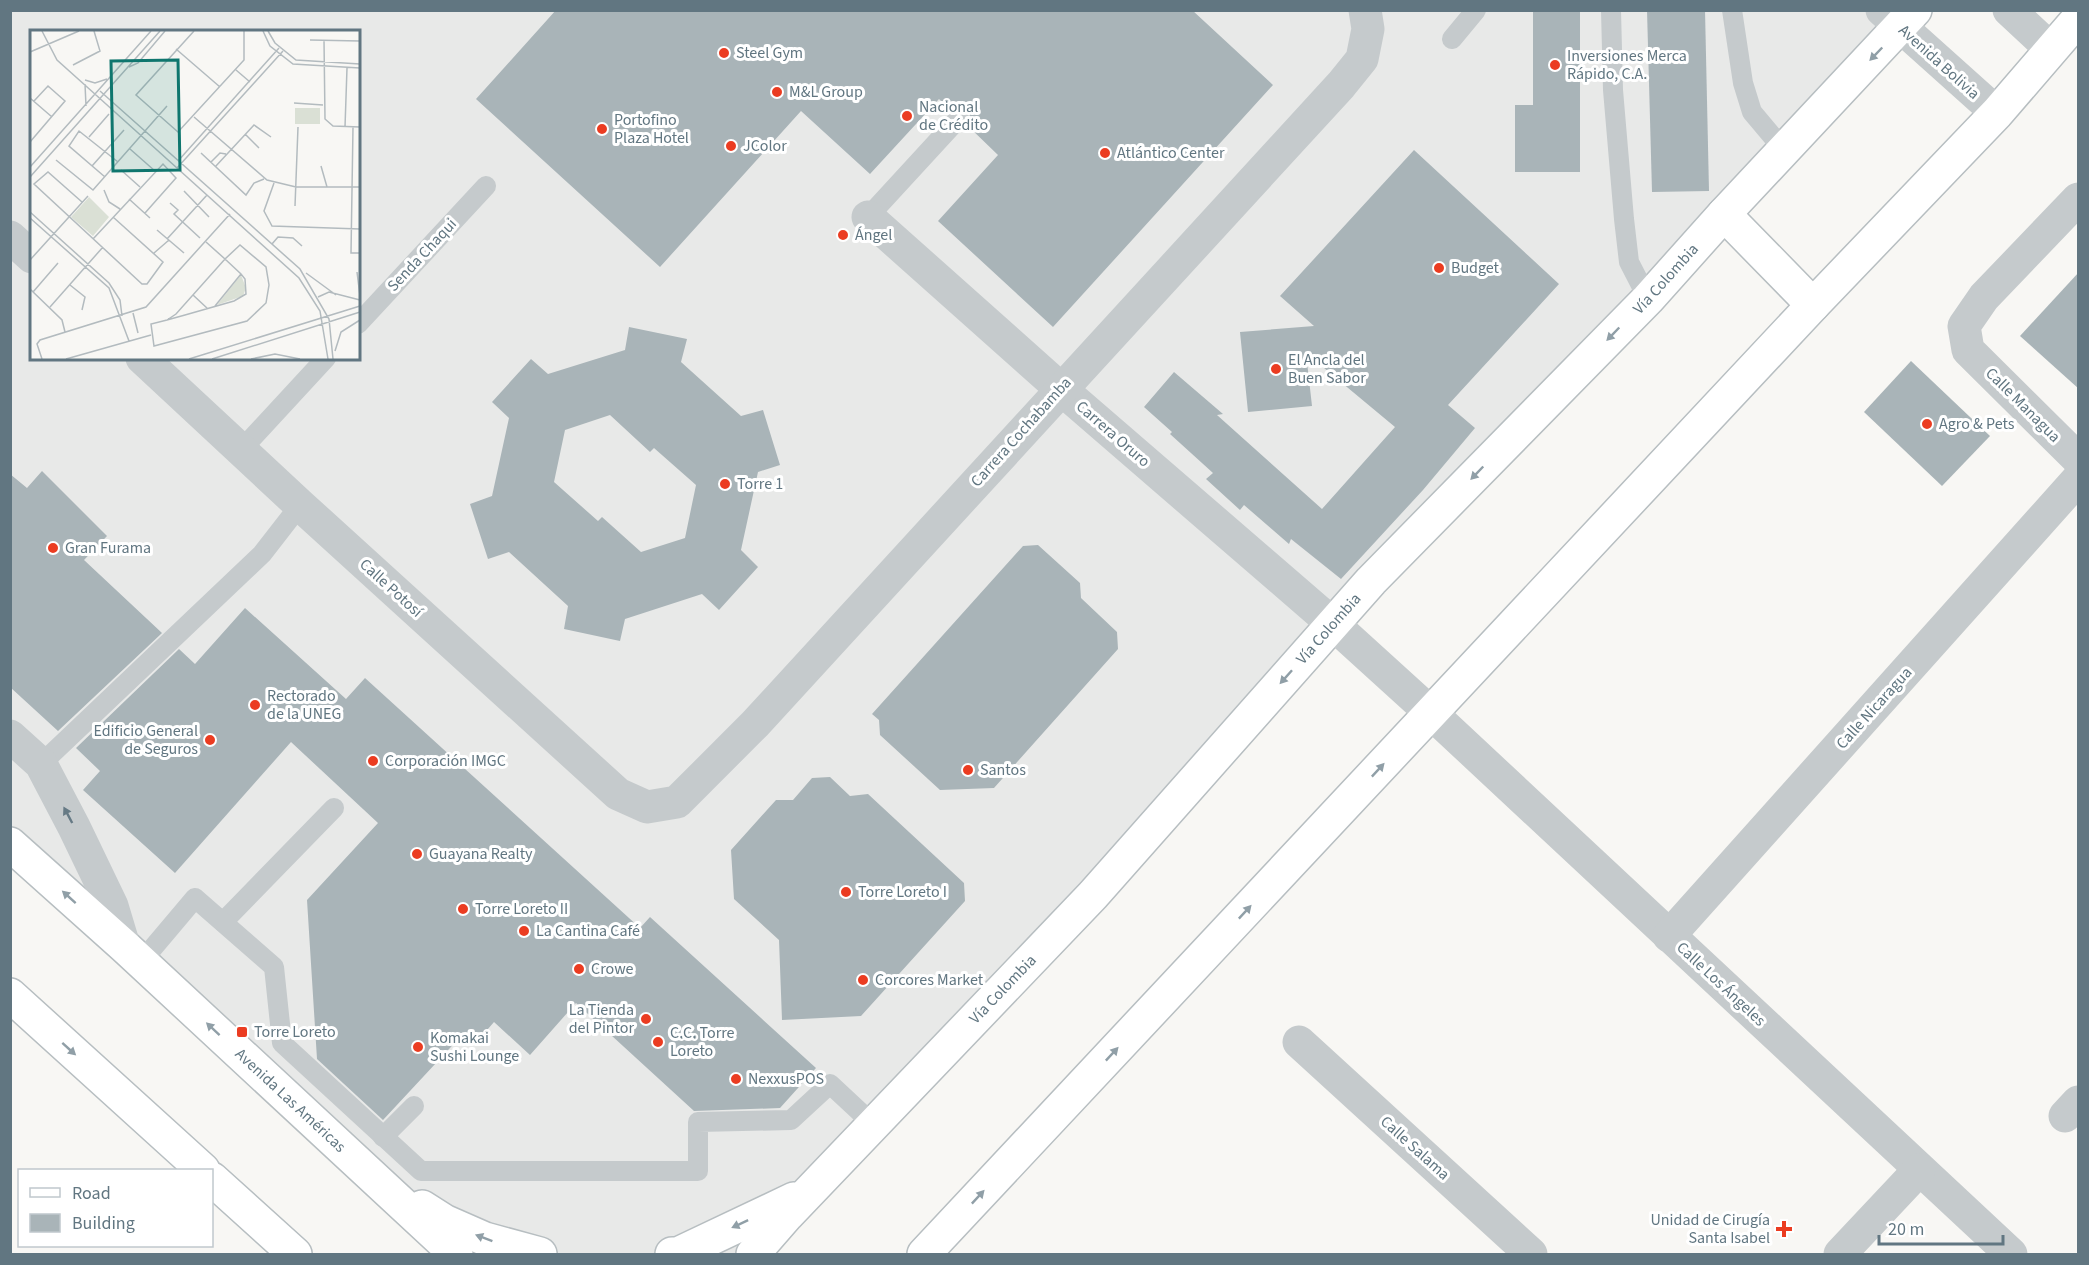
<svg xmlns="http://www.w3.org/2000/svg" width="2089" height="1265" font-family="'Source Sans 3',sans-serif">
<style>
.built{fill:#e8e9e8;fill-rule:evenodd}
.building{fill:#a9b4b8;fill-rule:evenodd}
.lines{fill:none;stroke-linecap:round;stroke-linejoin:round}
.secondary-casing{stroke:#b7bec1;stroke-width:36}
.service{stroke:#c5cacc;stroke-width:20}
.minor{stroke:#c5cacc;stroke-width:33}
.secondary{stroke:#fff;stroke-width:33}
.oneway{fill:#909fa7}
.oneway2{fill:#667a85}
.poi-dot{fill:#eb3c21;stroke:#fff;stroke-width:2}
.labels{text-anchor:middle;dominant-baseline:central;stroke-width:6;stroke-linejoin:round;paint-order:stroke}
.poi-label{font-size:16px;fill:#617681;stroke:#fff;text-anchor:start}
.street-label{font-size:16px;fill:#617681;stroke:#fff}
.inset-road{fill:none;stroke:#b3bbbf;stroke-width:1.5}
.view{fill:#0f766e;fill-opacity:0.15;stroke:#0f766e;stroke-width:3}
.inset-edge{fill:none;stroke:#617681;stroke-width:3}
</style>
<rect width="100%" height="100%" fill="#f8f7f4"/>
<!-- built -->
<path class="built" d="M1880 10 1899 28 753 1254H456L11 844 10 11ZM32 32H358V358H32Z"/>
<!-- building -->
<g class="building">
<polygon points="556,10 1192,10 1273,85 1053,327 938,221 998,155 968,126 971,120 968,110 961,106 950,110 939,99 870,174 801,111 660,267 476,99"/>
<polygon points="1533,10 1580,10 1580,172 1515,172 1515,105 1533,105"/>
<polygon points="1647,10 1705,10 1709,191 1652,192"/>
<polygon points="1414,150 1559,284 1448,405 1475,428 1423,490 1341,579 1291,539 1289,544 1244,505 1240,510 1206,479 1213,473 1170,434 1172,432 1144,407 1174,372 1223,414 1217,415 1322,509 1395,427 1306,353 1312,406 1248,412 1240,332 1314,326 1280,296"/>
<polygon points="2079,272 2079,389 2020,336"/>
<path d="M629 327 687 339 681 362 741 416 763 410 780 465 758 472 741 550 758 567 719 610 702 594 625 619 620 641 564 629 568 606 509 552 488 559 470 504 492 496 509 418 492 402 531 359 548 374 625 350ZM610 415 650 452 654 448 696 485 685 538 641 552 602 517 598 521 554 482 565 430Z"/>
<polygon points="1911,361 1990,436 1942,486 1864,412"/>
<polygon points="42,471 107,536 84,560 162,633 58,731 10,687 10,474 27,488"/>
<polygon points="1038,545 1080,583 1081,598 1117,632 1118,649 994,788 940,790 880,735 879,720 872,714 1023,546"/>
<polygon points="245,608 346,699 365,678 640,928 650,917 816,1068 780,1108 694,1111 576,1003 530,1055 494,1022 481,1037 463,1034 383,1120 317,1059 307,900 378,823 291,742 175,873 83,790 100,771 76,748 179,649 195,664"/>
<polygon points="830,777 850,796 868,794 964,883 965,901 861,1016 782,1020 779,940 734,899 731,850 776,800 793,800 812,778"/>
</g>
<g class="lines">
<defs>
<g id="secondary">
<polyline points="1724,214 1813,305"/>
<path id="s1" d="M10 844 124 946 456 1254"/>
<polyline points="10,995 203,1170"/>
<polyline points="212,1179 295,1254"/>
<polyline points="422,1207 444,1221 485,1239 540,1254"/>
<polyline points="672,1254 678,1254 794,1199"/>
<path id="s2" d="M753 1254 787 1215 1093 895 1371 581 1648 299 1724 214 1915 10"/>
<polyline points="924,1254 1813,305 1997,113 2078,19"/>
</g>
</defs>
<!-- secondary casing -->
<use href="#secondary" class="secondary-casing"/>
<!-- service -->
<g class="service">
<polyline points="1611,10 1613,90 1624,219 1629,262 1648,299"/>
<polyline points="1732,10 1743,83 1752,112 1784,150"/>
<polyline points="1452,39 1476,10"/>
<polyline points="868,217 959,118"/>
<polyline points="358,324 486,186"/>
<polyline points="241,450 326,358"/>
<polyline points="41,764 262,554 300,505"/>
<polyline points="223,922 334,808"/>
<polyline points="141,962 195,898 274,967 282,1043 421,1171 698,1171 698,1122 791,1120 830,1084 874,1125"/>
<polyline points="383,1137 414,1106"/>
</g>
<!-- minor -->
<g class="minor">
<polyline points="1882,10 1997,113"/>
<polyline points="2009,10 2051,49"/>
<polyline points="2078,199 1984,297 1964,326 1968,350 2078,459"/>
<polyline points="868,217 1061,389 1333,624 1431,713 2011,1254"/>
<polyline points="10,237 32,257"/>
<polyline points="142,358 300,505 618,794 647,807 677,802 755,724 1341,85 1362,59 1368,29 1365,10"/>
<polyline points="10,736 41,764 74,827 112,906 124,946"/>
<polyline points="1669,936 2078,479"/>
<polyline points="1299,1042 1531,1254"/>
<polyline points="2065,1116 2078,1102"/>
<polyline points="1840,1254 1919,1170"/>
</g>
<!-- secondary -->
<use href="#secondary" class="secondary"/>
</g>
<!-- one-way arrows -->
<defs><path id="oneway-solid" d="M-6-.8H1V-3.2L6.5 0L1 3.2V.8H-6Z" transform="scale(1.5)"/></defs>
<g class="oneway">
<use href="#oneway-solid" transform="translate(1876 54) rotate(134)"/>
<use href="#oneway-solid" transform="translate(1613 334) rotate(134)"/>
<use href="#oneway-solid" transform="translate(1477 473) rotate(134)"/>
<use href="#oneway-solid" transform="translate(1286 677) rotate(132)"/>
<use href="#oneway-solid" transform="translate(1378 770) rotate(-47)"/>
<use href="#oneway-solid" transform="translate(69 897) rotate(-138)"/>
<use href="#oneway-solid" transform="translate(1245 912) rotate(-47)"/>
<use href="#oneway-solid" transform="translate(213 1029) rotate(-137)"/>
<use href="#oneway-solid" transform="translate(69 1049) rotate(42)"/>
<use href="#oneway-solid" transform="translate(1112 1054) rotate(-47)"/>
<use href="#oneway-solid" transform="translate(978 1197) rotate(-47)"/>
<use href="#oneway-solid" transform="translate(740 1224) rotate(155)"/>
<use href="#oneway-solid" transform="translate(484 1238) rotate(-159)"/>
</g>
<use class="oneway2" href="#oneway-solid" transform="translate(68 815) rotate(-118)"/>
<!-- markers -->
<g class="poi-dot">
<circle cx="724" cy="53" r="6"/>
<circle cx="1555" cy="65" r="6"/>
<circle cx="777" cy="92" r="6"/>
<circle cx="907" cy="116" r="6"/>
<circle cx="602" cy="129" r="6"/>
<circle cx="731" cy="146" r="6"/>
<circle cx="1105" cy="153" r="6"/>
<circle cx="843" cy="235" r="6"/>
<circle cx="1439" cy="268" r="6"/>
<circle cx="1276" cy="369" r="6"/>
<circle cx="1927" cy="424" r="6"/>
<circle cx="725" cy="484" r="6"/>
<circle cx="53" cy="548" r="6"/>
<circle cx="255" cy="705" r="6"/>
<circle cx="210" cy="740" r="6"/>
<circle cx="373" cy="761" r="6"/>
<circle cx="968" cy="770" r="6"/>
<circle cx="417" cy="854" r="6"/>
<circle cx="846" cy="892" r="6"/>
<circle cx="463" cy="909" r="6"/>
<circle cx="524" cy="931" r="6"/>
<circle cx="579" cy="969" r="6"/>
<circle cx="863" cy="980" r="6"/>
<circle cx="646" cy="1019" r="6"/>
<rect x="236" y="1026" width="12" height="12" rx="3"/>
<circle cx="658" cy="1042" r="6"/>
<circle cx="418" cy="1047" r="6"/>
<circle cx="736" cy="1079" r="6"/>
<path d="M1781 1220h6v6h6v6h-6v6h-6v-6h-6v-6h6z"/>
</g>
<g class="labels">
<!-- poi labels -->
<g class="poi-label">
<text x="736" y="53">Steel Gym</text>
<text x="1567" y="56">Inversiones Merca<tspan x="1567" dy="18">Rápido, C.A.</tspan></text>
<text x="789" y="92">M&amp;L Group</text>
<text x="919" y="107">Nacional<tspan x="919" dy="18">de Crédito</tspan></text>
<text x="614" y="120">Portofino<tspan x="614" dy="18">Plaza Hotel</tspan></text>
<text x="743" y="146">JColor</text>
<text x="1117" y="153">Atlántico Center</text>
<text x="855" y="235">Ángel</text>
<text x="1451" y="268">Budget</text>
<text x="1288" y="360">El Ancla del<tspan x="1288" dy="18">Buen Sabor</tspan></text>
<text x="1939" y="424">Agro &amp; Pets</text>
<text x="737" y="484">Torre 1</text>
<text x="65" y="548">Gran Furama</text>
<text x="267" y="696">Rectorado<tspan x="267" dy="18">de la UNEG</tspan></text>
<text x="198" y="731" text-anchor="end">Edificio General<tspan x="198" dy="18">de Seguros</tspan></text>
<text x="385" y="761">Corporación IMGC</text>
<text x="980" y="770">Santos</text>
<text x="429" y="854">Guayana Realty</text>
<text x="858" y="892">Torre Loreto I</text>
<text x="475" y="909">Torre Loreto II</text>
<text x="536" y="931">La Cantina Café</text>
<text x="591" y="969">Crowe</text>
<text x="875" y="980">Corcores Market</text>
<text x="634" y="1010" text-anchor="end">La Tienda<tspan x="634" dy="18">del Pintor</tspan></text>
<text x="254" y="1032">Torre Loreto</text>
<text x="670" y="1033">C.C. Torre<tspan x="670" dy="18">Loreto</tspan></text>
<text x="430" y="1038">Komakai<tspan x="430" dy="18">Sushi Lounge</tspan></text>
<text x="748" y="1079">NexxusPOS</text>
<text x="1770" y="1220" text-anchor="end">Unidad de Cirugía<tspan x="1770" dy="18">Santa Isabel</tspan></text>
</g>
<!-- street labels -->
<g class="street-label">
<text transform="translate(1939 62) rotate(42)">Avenida Bolivia</text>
<text transform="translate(422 255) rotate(-47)">Senda Chaqui</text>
<text stroke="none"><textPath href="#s2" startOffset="1336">Vía Colombia</textPath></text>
<text transform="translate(2023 405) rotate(45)">Calle Managua</text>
<text transform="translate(1021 432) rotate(-48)">Carrera Cochabamba</text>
<text transform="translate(1113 434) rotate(41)">Carrera Oruro</text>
<text transform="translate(391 588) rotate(42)">Calle Potosí</text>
<text stroke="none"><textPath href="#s2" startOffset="850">Vía Colombia</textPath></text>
<text transform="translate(1874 708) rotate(-48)">Calle Nicaragua</text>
<text transform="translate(1721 984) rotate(43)">Calle Los Ángeles</text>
<text stroke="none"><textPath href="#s2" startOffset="364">Vía Colombia</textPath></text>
<text stroke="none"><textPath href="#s1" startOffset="380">Avenida Las Américas</textPath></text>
<text transform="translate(1415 1148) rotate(42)">Calle Salama</text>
</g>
</g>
<!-- overview -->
<g transform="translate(30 30)">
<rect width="330" height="330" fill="#f8f7f4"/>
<path d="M265 78H290V94H265ZM59 167 79 187 63 206 41 187ZM211 245 216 258 213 266 187 275Z" fill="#dae0d5"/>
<path class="inset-road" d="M12 1 27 30 66 65M164 1 106 65 148 102 214 30V1M233 1 240 16 263 34 330 38M238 1 245 13 266 30 330 34M280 10 330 11M294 10 295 89 303 96 330 97M146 19 190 57M0 22 49 1M43 35 70 21 64 1M99 37 108 33 135 1M206 40 220 52M55 50 65 53 77 49M55 54 56 76M70 61 270 239 299 289 303 329M66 65 269 248 290 281 298 329M0 68 22 87M264 73 293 75M164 87 237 150 266 157H330M315 97 317 38M323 97 321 223H330M215 104 229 118M59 107 79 84M0 112 35 71 18 56 4 71M100 119 125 141M171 123 216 165 224 153 234 149M26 130 63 160 137 76M148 131 249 18M181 132 190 123 196 124M62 136 94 100M291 136 297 157M0 137 121 1M185 137 224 95 241 107M147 138 253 21M91 140 110 157M0 147 130 1M75 147 39 116 49 101 88 132M244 153 234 181 242 196 330 199M74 160 79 172 90 179M154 161 179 187M99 169 120 188M52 172 18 142 4 154 112 254H117L133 232 83 187M140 173 148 180 144 184 170 208M265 176 268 97M0 182 79 253 90 270 92 286M0 188 79 258 99 311M127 200 154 223M63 209 133 134 146 148 115 183M137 209 177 165M242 214 248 207 263 208 272 216M124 223 139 210M0 230 58 166M327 242 330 266M276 243 306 265M40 255 55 267 52 280M0 259 32 290 35 302M3 262 28 233M163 265 178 279M288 267 299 262 330 270M185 276 211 244M20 277 73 217M103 283 108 303M137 290 146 284 195 229 210 215 236 237 239 255 236 273 217 291 124 316 121 294 137 290 155 285 204 271 216 264 215 249 211 244 195 229 176 212M305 321 311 302 330 290M12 329 7 314 10 310 116 277 200 184M36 329 121 305M159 329 330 276M182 329 330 282M221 329 245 324 270 329"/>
<path class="view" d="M148 30 150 140 83 141 81 31Z"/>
<rect width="330" height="330" class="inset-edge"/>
</g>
<!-- border -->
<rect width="2089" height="1265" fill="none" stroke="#617681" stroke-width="24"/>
<!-- legend -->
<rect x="18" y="1169" width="195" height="78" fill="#ffffff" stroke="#c0c8cd" stroke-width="1.5"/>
<rect x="30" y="1188" width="30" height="9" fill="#ffffff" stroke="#c0c8cd" stroke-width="1.5"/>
<text x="72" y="1199" font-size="18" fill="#617681">Road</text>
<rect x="30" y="1214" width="30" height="18" fill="#a9b4b8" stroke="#c0c8cd" stroke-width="1.5"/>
<text x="72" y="1229" font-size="18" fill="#617681">Building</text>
<!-- scale -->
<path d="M1879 1235v9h124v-9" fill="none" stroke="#617681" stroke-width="3"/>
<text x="1888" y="1235" font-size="18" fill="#617681" stroke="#ffffff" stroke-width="4.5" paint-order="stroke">20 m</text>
</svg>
